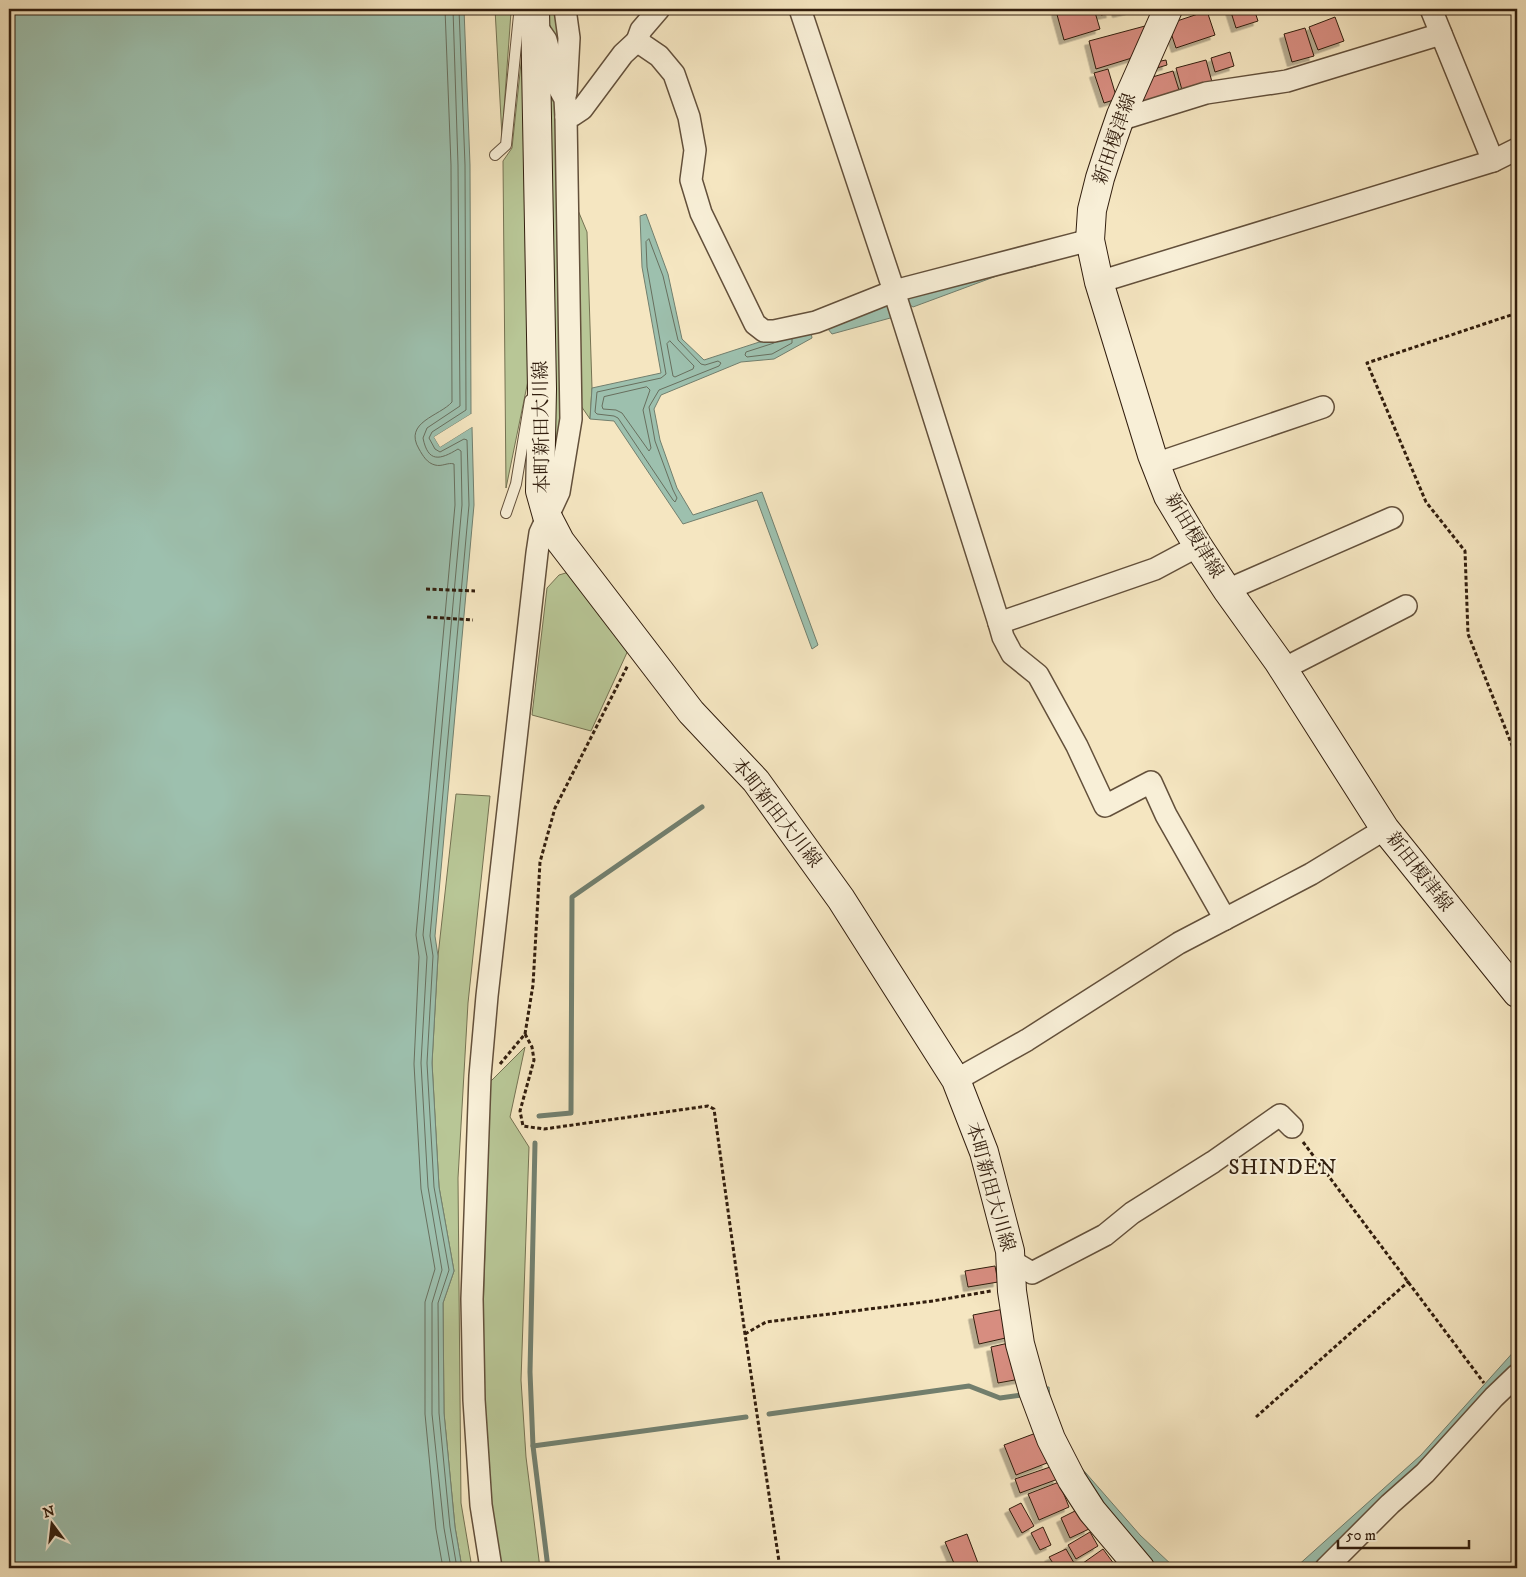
<svg xmlns="http://www.w3.org/2000/svg" width="1526" height="1577" font-family="'IM FELL DW Pica','Noto Serif JP',serif">
<style>
.green{fill:#b8c696;stroke:#757252}
.water{fill:#9dc0ae;stroke:#727f6e}
.pier{fill:#f5e6c1}
.lines{fill:none;stroke-linecap:round;stroke-linejoin:round}
.shore{stroke:#686f5e;stroke-width:1}
.stream{stroke:#727f6e;stroke-width:5}
.building{fill:#d78d80;stroke:#321e0e;filter:url(#shadow)}
.service-casing{stroke:#63503b;stroke-width:12}
.minor-casing{stroke:#63503b;stroke-width:24}
.secondary-casing{stroke:#321e0e;stroke-width:30}
.path{stroke:#321e0e;stroke-width:3;stroke-dasharray:4 2.5;stroke-linecap:butt}
.service{stroke:#f8efd7;stroke-width:10}
.minor{stroke:#f8efd7;stroke-width:21}
.secondary{stroke:#f8efd7;stroke-width:28}
.labels{text-anchor:middle;dominant-baseline:central;stroke-width:4;stroke-linejoin:round;paint-order:stroke}
.street-label{font-size:19px;fill:#321e0e;stroke:#f8efd7}
.quarter-label{font-size:21px;letter-spacing:1px;fill:#321e0e;stroke:#f8efd7}
</style>
<defs>
<filter id="shadow"><feDropShadow dx="-4.5" dy="4.5" stdDeviation="0" flood-color="#0004"/></filter>
</defs>
<rect width="100%" height="100%" fill="#f5e6c1"/>
<filter id="stains"><feTurbulence type="fractalNoise" baseFrequency=".004" numOctaves="4"/><feColorMatrix values="0 0 0 0 .2 0 0 0 0 .09 0 0 0 0 .02 0 0 0 .5 -.17"/></filter>
<radialGradient id="worn" r=".72"><stop offset=".6" stop-color="#630" stop-opacity="0"/><stop offset="1" stop-color="#630" stop-opacity=".3"/></radialGradient>
<!-- green -->
<g class="green">
<polygon points="495,9 513,9 511,12 502,137"/>
<polygon points="544,9 556,9 562,37 560,76"/>
<polygon points="524,35 530,371 506,488 503,161 512,148"/>
<polygon points="544,52 557,99 561,424 551,490"/>
<polygon points="572,196 587,232 592,388 590,419 577,400"/>
<polygon points="569,572 630,646 591,731 532,715 547,588 559,575"/>
<polygon points="456,794 490,796 468,1003 458,1178 461,1503 472,1568 462,1568 455,1527 444,1413 443,1303 454,1271 439,1187 432,1063 438,956"/>
<polygon points="525,1047 510,1117 529,1147 521,1380 526,1457 540,1568 500,1568 491,1503 481,1380 490,1082"/>
</g>
<!-- water -->
<g class="water">
<polygon points="9,9 464,9 470,165 471,414 434,437 440,447 472,427 474,505 435,936 438,956 432,1063 439,1187 454,1271 443,1303 444,1413 455,1527 462,1568 9,1568"/>
<polygon points="646,214 668,274 682,339 704,360 784,334 811,332 812,338 774,359 741,362 661,395 654,409 660,440 677,488 693,515 762,492 818,645 812,649 757,500 683,524 614,421 590,419 592,388 661,373 642,267 640,216"/>
<polygon points="1033,254 1036,266 1002,274 913,307 907,303 908,291"/>
<polygon points="890,299 894,317 832,334 824,324"/>
<polygon points="1517,1348 1517,1370 1430,1460 1313,1568 1295,1568 1421,1455"/>
<polygon points="1043,1387 1049,1387 1051,1409 1078,1464 1140,1535 1175,1568 1154,1568 1066,1461"/>
</g>
<!-- pier -->
<polygon class="pier" points="471,414 471,417 437,438 441,444 472,425 472,427 440,447 434,437"/>
<g class="lines">
<!-- shore -->
<g class="shore">
<polygon points="649,239 663,276 678,340 701,364 705,365 718,361 721,363 719,366 659,390 649,407 655,441 673,490 677,498 675,502 673,500 618,418 614,416 597,414 595,412 597,392 661,378 666,374 647,267 646,242"/>
<polygon points="670,341 694,366 693,369 675,377 673,376 667,344"/>
<polyline points="774,343 746,352 745,355 747,357 772,354 792,343 792,339"/>
<polygon points="647,387 650,390 643,410 651,448 649,451 622,413 616,410 603,409 602,406 604,397"/>
<path d="M443 1568 436 1529 425 1414V1302L435 1269 421 1189 414 1064 419 957 416 935 455 505 454 464C448 462 442 467 435 465 427 463 423 456 419 449 403 422 440 416 452 402L451 165 445 9"/>
<path d="M451 1568 444 1528 432 1414V1303L442 1270 428 1187 421 1063 427 957 423 935 462 505 461 451 458 449C440 460 428 463 423 438L427 428 460 406 458 165 453 9"/>
<polyline points="457,1568 450,1527 439,1413 438,1303 449,1270 434,1187 427,1063 433,956 430,936 469,505 467,440 464,439 440,452 435,449 429,438 432,432 466,410 465,165 459,9"/>
</g>
<!-- stream -->
<g class="stream">
<polyline points="539,1116 571,1113 572,897 702,807"/>
<polyline points="535,1143 530,1372 533,1446 548,1568"/>
<polyline points="769,1414 969,1386 1000,1398 1022,1395"/>
<polyline points="533,1446 746,1417"/>
</g>
</g>
<!-- building -->
<g class="building">
<polygon points="1065,9 1094,9 1100,29 1064,40 1056,11"/>
<polygon points="1100,9 1109,9 1111,13 1101,15"/>
<polygon points="1116,9 1130,9 1130,10 1117,13"/>
<polygon points="1230,9 1254,9 1258,21 1236,28"/>
<polygon points="1207,11 1215,35 1176,48 1168,24"/>
<polygon points="1335,17 1344,41 1318,50 1309,27"/>
<polygon points="1145,26 1135,57 1096,69 1089,41"/>
<polygon points="1305,28 1314,56 1292,62 1284,34"/>
<polygon points="1230,52 1234,66 1215,72 1211,58"/>
<polygon points="1166,60 1167,65 1157,68 1156,62"/>
<polygon points="1206,60 1212,82 1182,90 1176,68"/>
<polygon points="1108,69 1117,99 1104,103 1094,73"/>
<polygon points="1173,71 1179,90 1140,103 1149,78"/>
<polygon points="995,1266 998,1282 968,1287 965,1271"/>
<polygon points="1004,1309 1010,1337 979,1344 973,1315"/>
<polygon points="1013,1342 1020,1379 998,1383 991,1347"/>
<polygon points="1036,1433 1047,1463 1016,1475 1004,1445"/>
<polygon points="1053,1466 1058,1479 1020,1493 1015,1479"/>
<polygon points="1059,1482 1069,1507 1039,1520 1028,1494"/>
<polygon points="1021,1503 1034,1526 1022,1533 1009,1509"/>
<polygon points="1079,1509 1089,1529 1070,1538 1061,1518"/>
<polygon points="1043,1527 1051,1545 1040,1550 1031,1533"/>
<polygon points="1090,1532 1098,1546 1076,1559 1068,1545"/>
<polygon points="967,1534 978,1563 965,1568 956,1568 945,1542"/>
<polygon points="1066,1549 1074,1563 1065,1568 1056,1568 1049,1557"/>
<polygon points="1103,1549 1117,1568 1076,1568"/>
</g>
<g class="lines">
<defs>
<g id="service">
<polyline points="495,155 506,145 519,15 525,9"/>
<polyline points="506,513 516,484 530,400"/>
</g>
<g id="minor">
<polyline points="565,9 569,38 566,93"/>
<polyline points="659,9 641,30 637,41 659,56 674,74 689,117 695,150 691,180 701,213 755,324 764,331 774,331 816,322 894,291 1090,240"/>
<polyline points="800,9 894,291 999,623 1155,569 1198,546"/>
<polyline points="1431,9 1493,161"/>
<polyline points="537,27 546,40 559,88 565,99 566,117 573,115 582,109 623,54 637,41"/>
<polyline points="1119,120 1206,93 1287,81 1441,34"/>
<polyline points="1099,282 1493,161 1517,149"/>
<polyline points="1155,464 1323,407"/>
<polyline points="1227,590 1392,518"/>
<polyline points="999,623 1003,637 1012,654 1038,675 1077,746 1105,806 1151,782 1166,815 1225,919"/>
<polyline points="1283,669 1406,606"/>
<polyline points="956,1080 1027,1040 1179,943 1311,874 1385,829"/>
<polyline points="1010,1260 1032,1273 1105,1235 1132,1213 1213,1162 1280,1115 1292,1127"/>
<polyline points="491,1568 481,1505 474,1400 472,1299 480,1076 487,996 537,553 540,533 559,492 571,419 566,117"/>
<polyline points="1326,1568 1390,1504 1425,1473 1494,1397 1517,1375"/>
</g>
<g id="secondary">
<polyline points="535,9 542,389 540,491 547,516 560,541 691,712 756,781 841,899 956,1080 984,1152 1010,1251 1012,1291 1020,1344 1033,1391 1051,1439 1072,1480 1092,1511 1140,1568"/>
<polyline points="1168,9 1121,115 1112,141 1100,178 1092,210 1090,240 1099,282 1152,455 1168,496 1198,546 1227,590 1278,661 1385,829 1517,993"/>
</g>
</defs>
<!-- service casing -->
<use href="#service" class="service-casing"/>
<!-- minor casing -->
<use href="#minor" class="minor-casing"/>
<!-- secondary casing -->
<use href="#secondary" class="secondary-casing"/>
<!-- path -->
<g class="path">
<polyline points="1517,313 1367,363 1426,502 1465,551 1468,634 1517,758"/>
<polyline points="426,589 475,591"/>
<polyline points="427,617 473,620"/>
<polyline points="525,1034 532,1047 534,1060 520,1111 523,1126 544,1129 708,1106 714,1109 745,1334 780,1568"/>
<polyline points="500,1064 525,1034 533,985 540,862 555,808 628,665"/>
<polyline points="1303,1142 1484,1383"/>
<polyline points="745,1334 766,1322 933,1301 991,1291"/>
<polyline points="1256,1417 1409,1281"/>
</g>
<!-- service -->
<use href="#service" class="service"/>
<!-- minor -->
<use href="#minor" class="minor"/>
<!-- secondary -->
<use href="#secondary" class="secondary"/>
</g>
<g class="labels">
<!-- street labels -->
<g class="street-label">
<text transform="translate(1115 139) rotate(-71)">新田榎津線</text>
<text transform="translate(542 427) rotate(-91)">本町新田大川線</text>
<text transform="translate(1194 536) rotate(59)">新田榎津線</text>
<text transform="translate(776 813) rotate(52)">本町新田大川線</text>
<text transform="translate(1419 872) rotate(52)">新田榎津線</text>
<text transform="translate(990 1187) rotate(74)">本町新田大川線</text>
</g>
<!-- quarter labels -->
<g class="quarter-label">
<text x="1283" y="1168">SHINDEN</text>
</g>
</g>
<!-- margin -->
<rect width="1526" height="1577" fill="none" stroke="#f5e6c1" stroke-width="30"/>
<rect x="10" y="10" width="1506" height="1557" fill="none" stroke="#321e0e" stroke-width="2.5"/>
<rect x="15" y="15" width="1496" height="1547" fill="none" stroke="#321e0e"/>
<!-- north arrow -->
<g transform="translate(52 1524) rotate(345)" stroke="#f8efd7" stroke-width="4" paint-order="stroke">
<path d="M0-4L9 19L0 12L-9 19Z" fill="#321e0e"/>
<text y="-8" font-size="14" font-weight="bold" text-anchor="middle" fill="#321e0e">N</text>
</g>
<!-- scale -->
<path d="M1338 1540v8h131v-8" fill="none" stroke="#321e0e" stroke-width="2.5"/>
<text x="1346" y="1540" font-size="15" fill="#321e0e" stroke="#f8efd7" stroke-width="4" paint-order="stroke">50 m</text>
<rect width="100%" height="100%" filter="url(#stains)"/>
<rect width="100%" height="100%" fill="url(#worn)"/>
</svg>
